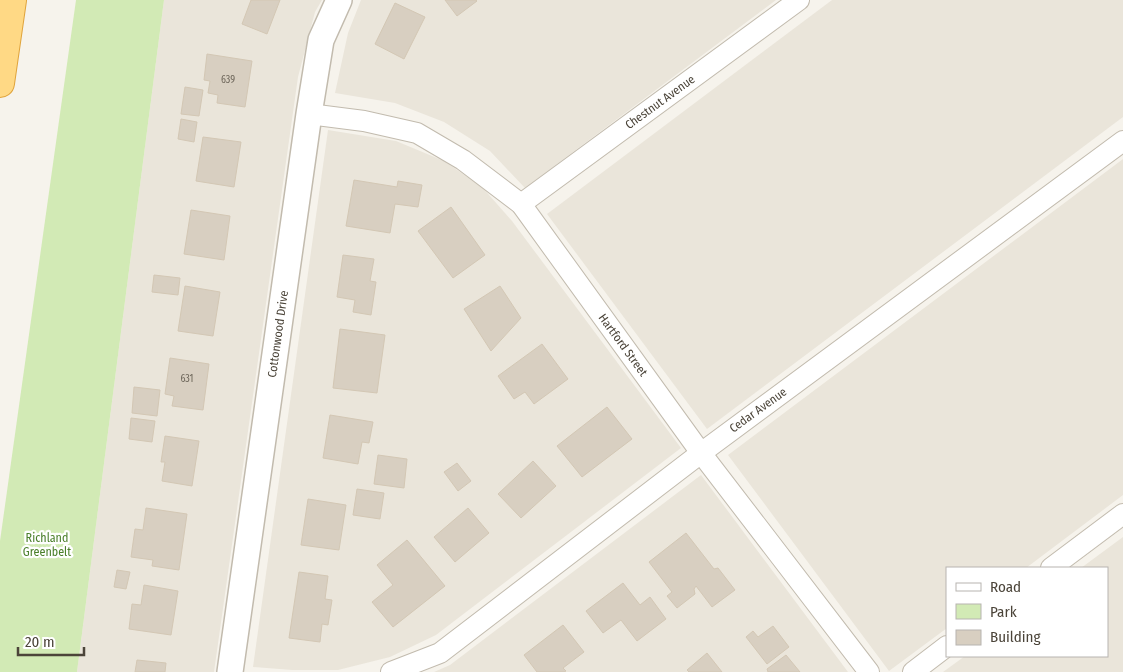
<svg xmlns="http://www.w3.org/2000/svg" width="1123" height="672" font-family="'Fira Sans Condensed',sans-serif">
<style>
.residential{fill:#eae5da}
.green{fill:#d2eab5}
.building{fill:#d8cfc1;stroke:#d3c7b4}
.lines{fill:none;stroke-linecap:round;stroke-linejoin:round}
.minor-casing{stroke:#c2bbae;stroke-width:22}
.tertiary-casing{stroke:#c2bbae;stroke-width:28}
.trunk-casing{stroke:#e0a43c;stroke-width:30}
.minor{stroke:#fff;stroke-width:20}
.tertiary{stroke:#fff;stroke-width:25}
.trunk{stroke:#ffd985;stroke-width:28}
.labels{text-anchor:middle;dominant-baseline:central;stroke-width:4.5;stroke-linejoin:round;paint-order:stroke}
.number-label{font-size:10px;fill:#6e675b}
.street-label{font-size:12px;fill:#4b4439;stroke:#fff}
.park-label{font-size:12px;fill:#4a7f2a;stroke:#fff}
</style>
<rect width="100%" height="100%" fill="#f6f3ec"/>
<!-- residential -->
<g class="residential">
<polygon points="164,0 322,0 315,12 298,77 214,672 77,672"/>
<polygon points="361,0 776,0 525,188 490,151 444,122 395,103 335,93 348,33"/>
<polygon points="832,0 1123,0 1123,117 707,429 547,214"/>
<polygon points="328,130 396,141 444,161 482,187 512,221 681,448 436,635 390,657 338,670 292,670 253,667"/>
<polygon points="1123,159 1123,495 1026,568 947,568 947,628 889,671 728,455"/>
<polygon points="701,475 848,672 434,672 450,665"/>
<polygon points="1123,537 1123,672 943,672 965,656 1107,656 1107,568 1081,568"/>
</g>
<!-- green -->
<polygon class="green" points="76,0 164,0 77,672 0,672 0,541"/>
<!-- building -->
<g class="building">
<polygon points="251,0 280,0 267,34 242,24"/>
<polygon points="445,0 476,0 477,1 457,16"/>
<polygon points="395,3 425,17 404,59 375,44"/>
<polygon points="207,54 252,61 245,107 217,103 218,95 208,93 210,81 204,80"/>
<polygon points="185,87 203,90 199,116 181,114"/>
<polygon points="181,119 197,122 194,142 178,139"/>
<polygon points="203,137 241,142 234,187 196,181"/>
<polygon points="354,180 397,187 398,181 422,185 418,207 395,204 390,233 346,226"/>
<polygon points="451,207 485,255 453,278 418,231"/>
<polygon points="191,210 230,216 224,260 184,254"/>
<polygon points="343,255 374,259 370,281 376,282 371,315 353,312 355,300 337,297"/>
<polygon points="154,275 180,278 178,295 152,292"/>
<polygon points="185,286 220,292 213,336 178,331"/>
<polygon points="500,286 521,318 491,351 464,309"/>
<polygon points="340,329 385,335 377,393 333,388"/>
<polygon points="542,344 568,379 534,404 525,392 514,399 498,376"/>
<polygon points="170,358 209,364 203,410 172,406 174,396 165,394"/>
<polygon points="134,387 160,390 157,416 132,413"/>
<polygon points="607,407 632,439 582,477 557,446"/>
<polygon points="330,415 373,422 369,443 362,442 358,464 323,458"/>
<polygon points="131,418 155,421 152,442 129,439"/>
<polygon points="165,436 199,441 192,486 162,481 165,462 161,462"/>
<polygon points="378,455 407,459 404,488 374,484"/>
<polygon points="533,461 556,486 521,518 498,494"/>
<polygon points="457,463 471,481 458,491 444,472"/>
<polygon points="357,489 384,493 380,519 353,515"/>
<polygon points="308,499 346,505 339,550 301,545"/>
<polygon points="146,508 187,514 179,570 152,566 153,560 131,557 135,529 143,530"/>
<polygon points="468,508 489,533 455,562 434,537"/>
<polygon points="686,533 714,569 718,568 735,590 712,607 696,586 694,589 695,594 677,608 667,596 672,592 649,562"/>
<polygon points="407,540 445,586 393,627 372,602 393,585 377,565"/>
<polygon points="117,570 130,572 126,589 114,587"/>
<polygon points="299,572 328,576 325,599 332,600 328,625 322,624 320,642 289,638"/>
<polygon points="623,583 640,605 650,597 666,619 637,641 621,620 603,633 586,611"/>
<polygon points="144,585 178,591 171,635 129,629 132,604 141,605"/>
<polygon points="563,625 584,652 563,668 566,671 564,672 537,672 524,655"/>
<polygon points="773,626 789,647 767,664 746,637 753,631 758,637"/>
<polygon points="707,653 722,672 689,672 687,670"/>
<polygon points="786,655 800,672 768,672 767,669"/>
<polygon points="137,660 166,663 165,672 135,672"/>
</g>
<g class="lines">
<defs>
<g id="minor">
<polyline points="309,114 364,121 417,133 463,160 521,204 701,453 869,672"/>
<polyline points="521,204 799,0"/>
<polyline points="1051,568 1123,514"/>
<polyline points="391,672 440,653 701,453 1123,141"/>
<polyline points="913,672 947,646"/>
</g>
<polyline id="tertiary" points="230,672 309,114 321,40 339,0"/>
<polyline id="trunk" points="0,83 12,0"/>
</defs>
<!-- minor casing -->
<use href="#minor" class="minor-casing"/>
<!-- tertiary casing -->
<use href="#tertiary" class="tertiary-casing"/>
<!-- trunk casing -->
<use href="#trunk" class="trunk-casing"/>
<!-- minor -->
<use href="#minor" class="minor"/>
<!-- tertiary -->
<use href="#tertiary" class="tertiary"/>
<!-- trunk -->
<use href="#trunk" class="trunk"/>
</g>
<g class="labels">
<!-- number labels -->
<g class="number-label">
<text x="228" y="80">639</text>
<text x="187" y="379">631</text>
</g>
<!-- street labels -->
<g class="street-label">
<text transform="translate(660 102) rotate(-36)">Chestnut Avenue</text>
<text transform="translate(278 334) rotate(-82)">Cottonwood Drive</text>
<text transform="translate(623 345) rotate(54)">Hartford Street</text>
<text transform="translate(758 410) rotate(-36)">Cedar Avenue</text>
</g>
<!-- park labels -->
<g class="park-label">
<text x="47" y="538">Richland<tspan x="47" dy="14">Greenbelt</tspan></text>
</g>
</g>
<!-- legend -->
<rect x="946" y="567" width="162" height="90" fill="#ffffff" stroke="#b7b4b0"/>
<rect x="956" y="583" width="25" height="8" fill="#ffffff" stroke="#b7b4b0"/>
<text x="990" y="592" font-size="15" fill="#4b4439">Road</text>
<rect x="956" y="604" width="25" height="15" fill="#d2eab5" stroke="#b7b4b0"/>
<text x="990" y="617" font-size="15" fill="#4b4439">Park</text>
<rect x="956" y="630" width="25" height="15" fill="#d8cfc1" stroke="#b7b4b0"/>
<text x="990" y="642" font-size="15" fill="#4b4439">Building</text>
<!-- scale -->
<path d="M18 647v8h66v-8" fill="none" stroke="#4b4439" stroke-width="2.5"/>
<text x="25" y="647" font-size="15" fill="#4b4439" stroke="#ffffff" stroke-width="4" paint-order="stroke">20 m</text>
</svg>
